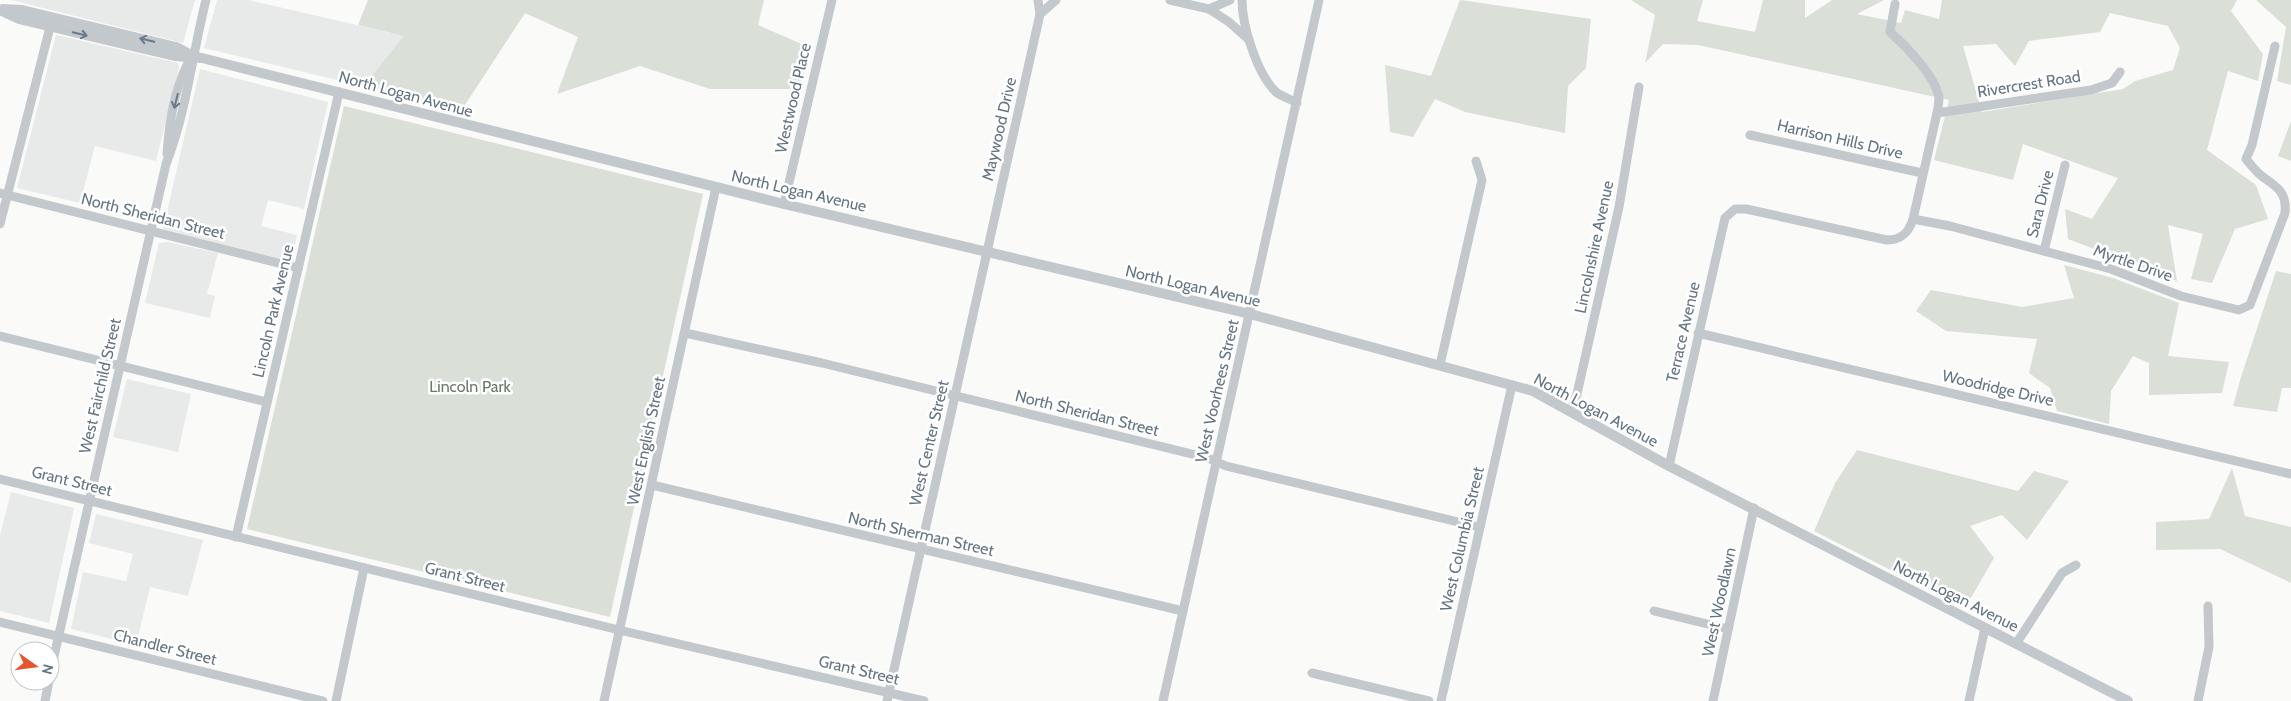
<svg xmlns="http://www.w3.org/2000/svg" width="2291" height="701" font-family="Cabin,sans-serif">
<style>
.built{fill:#e8e9e9}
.green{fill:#dadfd7;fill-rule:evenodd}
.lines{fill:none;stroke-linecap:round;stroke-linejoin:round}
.minor{stroke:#c3c8cc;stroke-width:9}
.tertiary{stroke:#c3c8cc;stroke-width:10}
.oneway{stroke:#6a7a87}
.labels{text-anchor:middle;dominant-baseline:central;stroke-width:5;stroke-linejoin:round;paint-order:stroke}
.street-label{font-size:16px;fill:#657683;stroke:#fff}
.park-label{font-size:16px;fill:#687a64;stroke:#fff}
</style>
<rect width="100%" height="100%" fill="#fafaf8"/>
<!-- built -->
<g class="built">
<polygon points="11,0 195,0 183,43"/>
<polygon points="217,0 249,0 404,36 391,93 204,48"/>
<polygon points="56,35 178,63 179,68 156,161 95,146 80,203 17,188"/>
<polygon points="200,69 328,102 304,209 268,200 261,226 297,235 292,259 281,259 163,229"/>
<polygon points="168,242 218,253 207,294 215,296 210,318 145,303 159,243"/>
<polygon points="127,379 191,394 178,452 113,437"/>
<polygon points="11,492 74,508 49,623 0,611 0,535"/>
<polygon points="96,514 203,540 188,596 150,587 136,645 71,629 83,572 126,581 133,554 89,543"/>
</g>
<!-- green -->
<g class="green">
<polygon points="368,0 764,0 758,25 811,48 799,89 710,89 640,66 557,94 578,37 525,13 461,111 363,87 404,36 358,25"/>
<polygon points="1460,0 1591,19 1586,68 1568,86 1565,133 1465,112 1435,99 1413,137 1390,132 1385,65 1431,76"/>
<path d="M1631 0H1703L1697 21 1755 32 1763 0H1805V18L1832 0H1884L1857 14 1901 23 1905 10 1939 19 1942 0H2237L2231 11 2263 54 2258 81 2228 71 2207 150 2256 185 2268 219 2235 229 2212 283 2191 279 2203 234 2168 225 2177 281 2068 239 2065 209 2092 219 2118 178 2023 144 2013 180 1934 160 1949 100 1698 45 1663 44 1645 63 1655 15ZM2110 13 2168 26 2180 48 2173 70 2135 81 2123 89 1982 112 1963 46 1996 44 2015 66 2029 41 2100 32Z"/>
<polygon points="2256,0 2291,0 2291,85 2277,81 2286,27"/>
<polygon points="344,106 703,194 610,617 247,529"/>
<polygon points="2291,121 2291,161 2278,156"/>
<polygon points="2064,265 2113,278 2179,303 2168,356 2229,362 2222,393 2149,395 2149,363 2133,356 2111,391 2109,424 2057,411 2050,388 2029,373 2037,339 1946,331 1916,311 1931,290 2022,307 2074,298"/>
<polygon points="2276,271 2291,274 2291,388 2282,388 2277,412 2233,406 2241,377"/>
<polygon points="1857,450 2018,491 2034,471 2069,481 2027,540 2002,515 1970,526 1994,558 1965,608 1814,531 1835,483"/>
<polygon points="2232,468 2245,516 2291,527 2291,583 2220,549 2156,550 2156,522 2209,519"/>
</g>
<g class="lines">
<!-- minor -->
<g class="minor">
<polyline points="1170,0 1209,9 1230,0"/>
<path d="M1242 0C1242 25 1257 74 1276 92 1281 96 1290 99 1297 103"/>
<path d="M1895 4 1890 32C1906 46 1935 76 1939 97 1939 102 1938 108 1937 113"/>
<polyline points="1209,9 1229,22 1248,39"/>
<polyline points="1040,14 1056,0"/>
<polyline points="1750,135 1922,173"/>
<path d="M167 154C169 122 175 84 192 56"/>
<polyline points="0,193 298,268"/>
<polyline points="784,204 832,0"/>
<polyline points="1913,219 1937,113 2091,90 2112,83 2120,72"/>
<polyline points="0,224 50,27"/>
<polyline points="2044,251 2065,165"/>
<polyline points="685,333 822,363 1208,458 1226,466 1479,527"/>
<polyline points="1698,333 2291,474"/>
<polyline points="0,336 267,402"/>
<polyline points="1440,365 1482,180 1476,161"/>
<polyline points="1570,411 1577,394 1619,207 1639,87"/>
<path d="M1669 466 1725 218 1735 209H1746L1887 240C1902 240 1909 232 1913 219L1950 226 2111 269 2181 296 2239 310 2250 305 2285 213C2287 192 2277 187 2263 177 2256 172 2251 165 2246 159L2252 145 2275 46"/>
<polyline points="0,479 619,630 924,701"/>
<polyline points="652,485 1183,611"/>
<polyline points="236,537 339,92"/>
<polyline points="1654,611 1728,629"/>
<polyline points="0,622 323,701"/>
<polyline points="2016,644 2062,573 2076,565"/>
<polyline points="1312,673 1429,701"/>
<path d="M50 674 166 164C187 110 192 55 206 0"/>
<polyline points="45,701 49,681"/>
<polyline points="336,701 364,568"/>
<polyline points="604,701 716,187"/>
<polyline points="887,701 1040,14 1038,0"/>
<polyline points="1163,701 1319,0"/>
<polyline points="1441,701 1512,385"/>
<polyline points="1713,701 1754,508"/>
<polyline points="1969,701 1985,628"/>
<polyline points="2198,701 2209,647 2208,606"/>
</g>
<!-- tertiary -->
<g class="tertiary">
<polyline points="3,9 22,10 176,47 191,55"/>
<polyline points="0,10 19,19 119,43 175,56 202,58 784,204 1250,314 1533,391 1669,466 2128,701"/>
</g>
</g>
<!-- one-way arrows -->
<defs><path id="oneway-shaft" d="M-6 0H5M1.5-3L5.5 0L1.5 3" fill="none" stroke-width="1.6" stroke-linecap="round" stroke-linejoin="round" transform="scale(1.25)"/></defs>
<g class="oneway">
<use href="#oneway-shaft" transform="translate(80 34) rotate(13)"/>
<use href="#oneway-shaft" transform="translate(147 40) rotate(-166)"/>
<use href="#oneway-shaft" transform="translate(176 101) rotate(104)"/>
</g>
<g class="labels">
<!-- street labels -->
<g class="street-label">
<text transform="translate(2029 84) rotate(-9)">Rivercrest Road</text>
<text transform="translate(406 94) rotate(15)">North Logan Avenue</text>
<text transform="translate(793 98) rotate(-77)">Westwood Place</text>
<text transform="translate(999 129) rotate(-77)">Maywood Drive</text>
<text transform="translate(1840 139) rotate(13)">Harrison Hills Drive</text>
<text transform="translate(799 191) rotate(13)">North Logan Avenue</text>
<text transform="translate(2040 204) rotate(-76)">Sara Drive</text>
<text transform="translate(153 216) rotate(14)">North Sheridan Street</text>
<text transform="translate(1594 247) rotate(-78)">Lincolnshire Avenue</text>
<text transform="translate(2133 263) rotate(19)">Myrtle Drive</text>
<text transform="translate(1193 286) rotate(13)">North Logan Avenue</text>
<text transform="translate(273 311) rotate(-77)">Lincoln Park Avenue</text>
<text transform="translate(1683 332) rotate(-77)">Terrace Avenue</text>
<text transform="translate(100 386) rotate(-77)">West Fairchild Street</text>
<text transform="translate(1998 388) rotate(13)">Woodridge Drive</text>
<text transform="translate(1217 391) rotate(-77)">West Voorhees Street</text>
<text transform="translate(1596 410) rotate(28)">North Logan Avenue</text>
<text transform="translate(1087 413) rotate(14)">North Sheridan Street</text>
<text transform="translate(646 441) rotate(-78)">West English Street</text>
<text transform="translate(929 443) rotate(-77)">West Center Street</text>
<text transform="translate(72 481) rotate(14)">Grant Street</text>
<text transform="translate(921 534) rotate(13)">North Sherman Street</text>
<text transform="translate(1462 539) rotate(-77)">West Columbia Street</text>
<text transform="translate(465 577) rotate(14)">Grant Street</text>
<text transform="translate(1956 596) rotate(27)">North Logan Avenue</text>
<text transform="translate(1719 602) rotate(-78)">West Woodlawn</text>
<text transform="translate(165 647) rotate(14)">Chandler Street</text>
<text transform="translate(859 670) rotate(13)">Grant Street</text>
</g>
<!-- park labels -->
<g class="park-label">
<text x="470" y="386">Lincoln Park</text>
</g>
</g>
<!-- north arrow -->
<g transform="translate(35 666) rotate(104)"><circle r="24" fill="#ffffff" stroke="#c1c8cd"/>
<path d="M0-4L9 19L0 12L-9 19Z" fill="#e4572e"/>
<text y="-8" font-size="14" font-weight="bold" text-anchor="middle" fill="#657683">N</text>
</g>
</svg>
